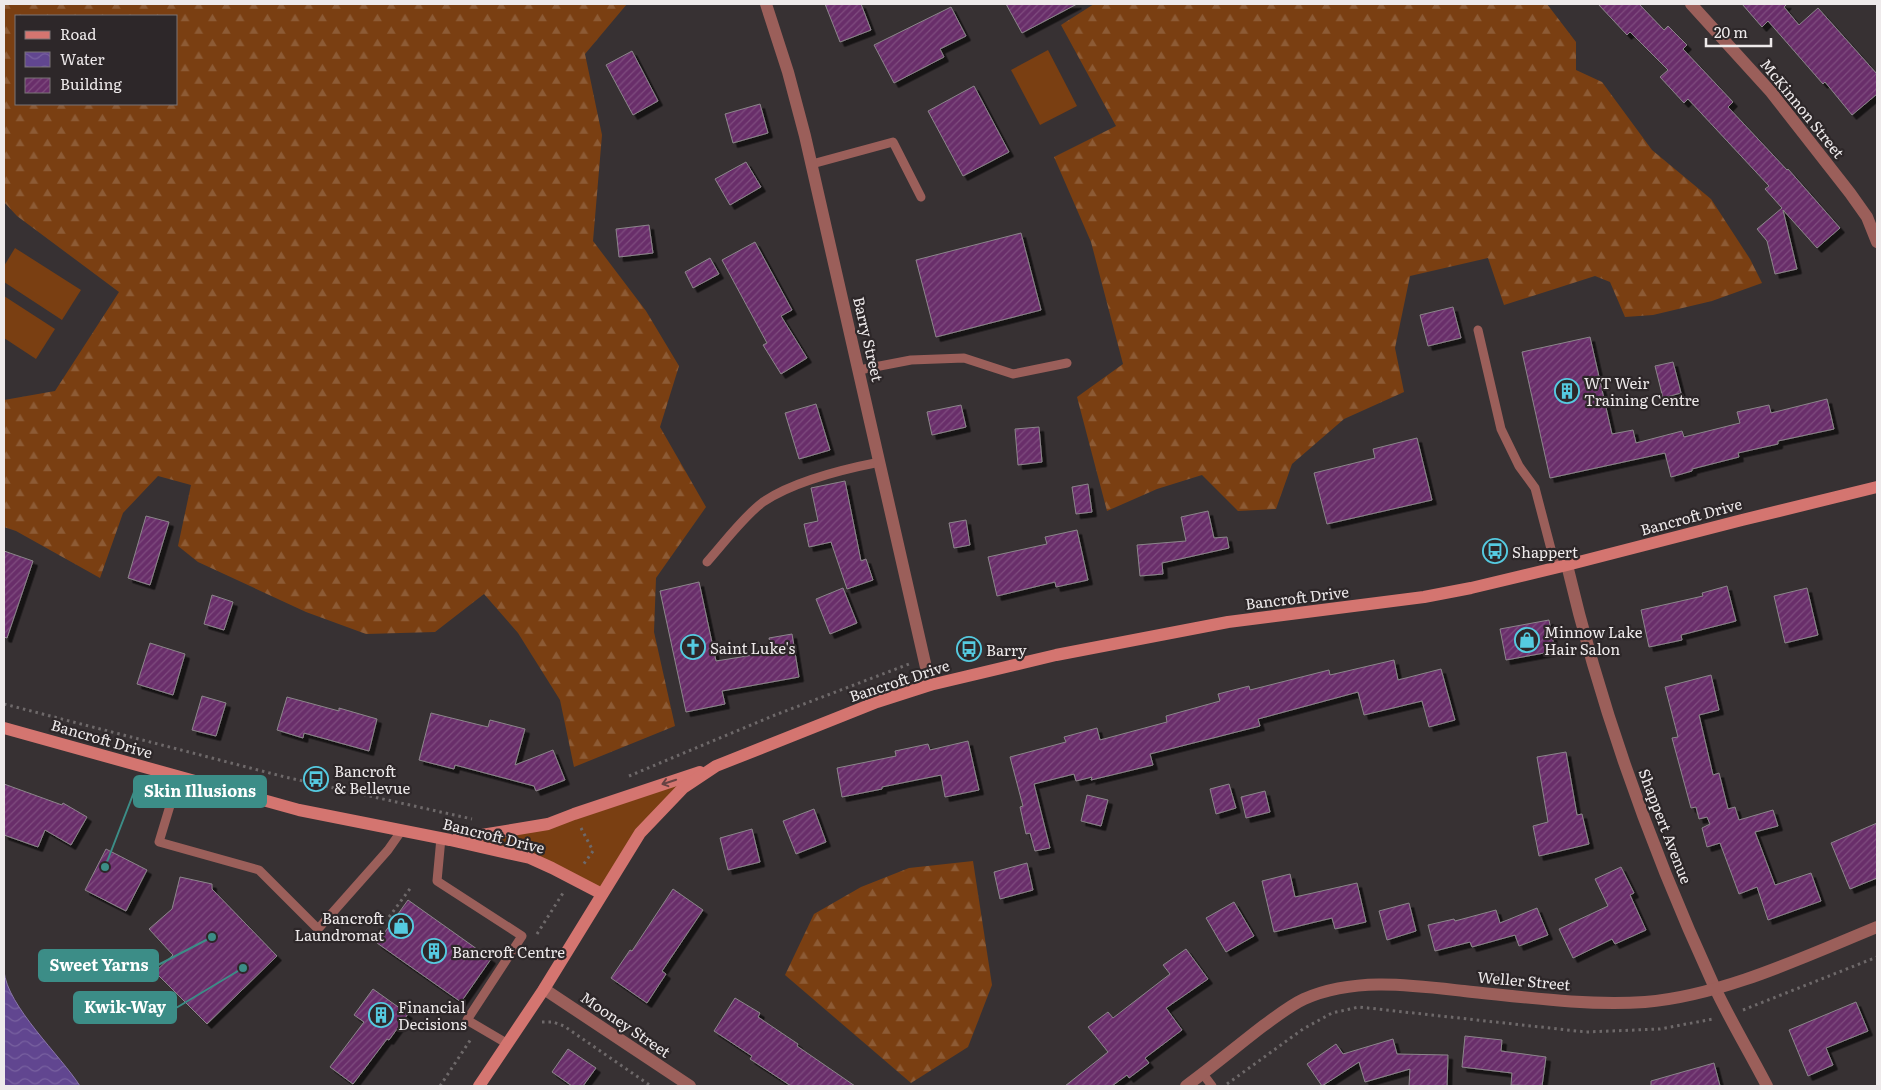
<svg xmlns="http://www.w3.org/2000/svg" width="1881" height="1090" font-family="Literata,serif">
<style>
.forest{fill:url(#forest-firs);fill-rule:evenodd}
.garden{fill:#7a3f12}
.water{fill:url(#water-waves);stroke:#8b77ab}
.building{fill:url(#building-hatch);stroke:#8c868b;filter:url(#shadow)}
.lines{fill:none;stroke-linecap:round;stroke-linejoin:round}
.path{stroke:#6e696a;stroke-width:3;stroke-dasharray:2.5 4;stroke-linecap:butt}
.lane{stroke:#9b5f5a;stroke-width:9}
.street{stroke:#9b5f5a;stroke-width:12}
.secondary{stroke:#d47570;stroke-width:12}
.oneway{stroke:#674242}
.labels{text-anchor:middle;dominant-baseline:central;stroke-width:4.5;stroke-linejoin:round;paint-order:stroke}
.street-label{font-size:15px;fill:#eeeaeb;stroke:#2d2729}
.poi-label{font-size:15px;fill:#eeeaeb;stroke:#2d2729;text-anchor:start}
.leader{fill:none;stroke:#3c8d87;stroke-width:2}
.callout-dot{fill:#3c8d87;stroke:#2d2729;stroke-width:2}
.callout{fill:#3c8d87;stroke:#3c8d87;stroke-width:2}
.callout-label{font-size:16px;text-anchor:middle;font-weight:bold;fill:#fff}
</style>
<defs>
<pattern id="forest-firs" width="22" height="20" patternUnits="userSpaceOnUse" patternTransform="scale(1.25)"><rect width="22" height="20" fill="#7a3f12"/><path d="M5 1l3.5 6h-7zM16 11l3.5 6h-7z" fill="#8d5b35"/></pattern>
<pattern id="water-waves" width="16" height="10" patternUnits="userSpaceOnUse" patternTransform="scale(1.25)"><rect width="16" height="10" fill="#614690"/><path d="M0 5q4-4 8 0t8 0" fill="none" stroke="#7861a0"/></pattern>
<pattern id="building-hatch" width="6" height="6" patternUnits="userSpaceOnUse" patternTransform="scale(1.25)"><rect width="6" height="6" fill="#692e6a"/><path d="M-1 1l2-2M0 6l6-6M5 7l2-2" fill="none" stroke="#7f4c7f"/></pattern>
<filter id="shadow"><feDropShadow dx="4.5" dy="4.5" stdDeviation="0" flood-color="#0009"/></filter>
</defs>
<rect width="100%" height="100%" fill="#373133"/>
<!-- forest -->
<g class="forest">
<path d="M4 4H627L585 54 602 135 593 241 646 311 679 366 660 427 706 507 656 578 654 632 675 726 574 767 560 700 518 633 484 594 435 632 366 634 306 612 198 562 178 546 191 485 158 476 123 513 100 578 16 531 4 527V400L55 391 119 292 17 216 4 202ZM16 16H176V104H16Z"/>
<polygon points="1094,4 1547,4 1576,42 1576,70 1602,82 1652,150 1711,199 1750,259 1762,283 1712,301 1653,315 1625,317 1610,282 1595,276 1504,305 1488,258 1410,276 1395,348 1404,392 1344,419 1292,464 1276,509 1238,511 1202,475 1157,489 1107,511 1077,397 1123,364 1091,242 1054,157 1116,126 1061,25"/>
<polygon points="973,861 992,985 968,1047 911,1083 785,975 814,914 861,887 909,868"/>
</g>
<!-- garden -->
<g class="garden">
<polygon points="1048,50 1077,106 1040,125 1011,70"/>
<polygon points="15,248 81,290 62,320 4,282 4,266"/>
<polygon points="4,296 55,329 36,359 4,338"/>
<polygon points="714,765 682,787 602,892 553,866 449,838 548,823"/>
</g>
<!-- water -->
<path class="water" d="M4 971C7 1006 61 1056 80 1086H4Z"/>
<!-- building -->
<g class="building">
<polygon points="825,4 861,4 871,30 840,42"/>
<polygon points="1006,4 1077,4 1022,33"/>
<polygon points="1598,4 1639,4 1664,30 1668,26 1687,45 1683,49 1733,102 1728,107 1787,170 1788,169 1840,228 1817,248 1783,210 1797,269 1775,274 1767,241 1757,229 1782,208 1765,189 1769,186 1688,99 1684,103 1660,77 1668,70 1630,32 1627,35"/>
<polygon points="1742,4 1787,4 1784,7 1799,25 1818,8 1877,74 1877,94 1852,115 1825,82 1823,84 1768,21 1762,27"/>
<polygon points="951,7 966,36 940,49 944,57 894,83 874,45"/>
<polygon points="632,51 658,101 633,115 606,65"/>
<polygon points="974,86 1009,152 963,176 928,111"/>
<polygon points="760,104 768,133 733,143 725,114"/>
<polygon points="746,162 761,187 730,205 715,179"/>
<polygon points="649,225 653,253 619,257 616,229"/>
<polygon points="1021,233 1041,310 936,337 916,260"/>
<polygon points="755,242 792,310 781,316 807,358 781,374 763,345 767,343 722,260"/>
<polygon points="710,258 719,274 693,288 685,272"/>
<polygon points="1453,307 1461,338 1428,346 1420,315"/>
<polygon points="1590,337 1612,434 1633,430 1636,443 1682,431 1684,437 1740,423 1737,412 1769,405 1771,413 1827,399 1834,429 1778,441 1778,444 1738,453 1739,457 1692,469 1692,471 1671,477 1665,453 1550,478 1522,352"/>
<polygon points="1673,362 1681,393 1663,398 1655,366"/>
<polygon points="816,404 830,450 799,459 785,413"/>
<polygon points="961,405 966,427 932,435 927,412"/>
<polygon points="1039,427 1042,462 1018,465 1015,429"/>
<polygon points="1417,438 1432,500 1327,524 1314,473 1375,458 1373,449"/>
<polygon points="845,481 861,561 866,559 873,580 847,589 831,542 809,547 804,524 818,521 811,488"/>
<polygon points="1088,484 1092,512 1076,514 1072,487"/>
<polygon points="1208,511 1214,538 1227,537 1229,548 1162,563 1163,574 1140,576 1137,545 1186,541 1181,517"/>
<polygon points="146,516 169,522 150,585 128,578"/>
<polygon points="966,520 970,545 954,548 949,523"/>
<polygon points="1077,530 1088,580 1056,587 1055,582 997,596 988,557 1047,544 1045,537"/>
<polygon points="4,551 33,561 7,638 4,637"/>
<polygon points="699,582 716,661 772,652 769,638 792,634 799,677 722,691 725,704 686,712 660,591"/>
<polygon points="1727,586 1736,621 1681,635 1682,640 1649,647 1641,610 1703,596 1702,593"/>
<polygon points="843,588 857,623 830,634 816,599"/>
<polygon points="1807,588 1818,635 1785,643 1774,596"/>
<polygon points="212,595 233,602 224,630 204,624"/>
<polygon points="1549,620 1555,651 1506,660 1500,629"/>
<polygon points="150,643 185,654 173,695 137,684"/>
<polygon points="1394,660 1398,680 1441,669 1455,720 1429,727 1422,701 1364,715 1358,692 1258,719 1260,726 1150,754 1153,765 1091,780 1092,777 1076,781 1074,774 1034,784 1050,848 1035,851 1030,833 1026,834 1020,807 1023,806 1010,757 1066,742 1064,737 1097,728 1100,740 1167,722 1166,716 1220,701 1218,694 1249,686 1250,690 1329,670 1330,675"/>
<polygon points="1711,675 1719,710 1699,715 1713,775 1719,773 1728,809 1735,807 1739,820 1773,810 1778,826 1755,832 1775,885 1811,873 1821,901 1768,920 1757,887 1739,894 1720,843 1707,847 1702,828 1710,824 1707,817 1699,819 1696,807 1691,808 1672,738 1678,737 1665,687"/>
<polygon points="202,696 226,703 216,736 192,730"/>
<polygon points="287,697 339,711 339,708 377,719 369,751 304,733 303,738 277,730"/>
<polygon points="431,713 488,727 490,720 525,729 515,765 553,750 565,780 536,791 534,786 455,765 454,769 419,760"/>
<polygon points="968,741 979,790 945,797 941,775 882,787 882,789 842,797 837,768 896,756 895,751 928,744 930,750"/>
<polygon points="1566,752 1577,815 1582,814 1589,844 1539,856 1533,826 1548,822 1537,757"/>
<polygon points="4,784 62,805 63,803 87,817 71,845 45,830 38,847 4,835"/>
<polygon points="1229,784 1236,808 1216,814 1210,789"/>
<polygon points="1265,791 1270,812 1246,818 1241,797"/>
<polygon points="1087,795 1108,800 1101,826 1081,821"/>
<polygon points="814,809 826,842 796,854 783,821"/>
<polygon points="1877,823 1877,878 1850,889 1831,843"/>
<polygon points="752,829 760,862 728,870 720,838"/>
<polygon points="106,849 147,870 126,911 85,890"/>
<polygon points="1027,863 1033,890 1000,899 994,872"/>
<polygon points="1621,867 1634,893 1630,895 1646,930 1615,944 1612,939 1573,958 1559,929 1608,906 1595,879"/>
<polygon points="1290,874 1295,897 1357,883 1366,922 1335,929 1332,918 1274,932 1262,881"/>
<polygon points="180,877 212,884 212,889 277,956 207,1024 155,972 173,955 149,929 172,909"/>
<polygon points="673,889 703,910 662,971 666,974 647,1003 611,978 630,950 632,951"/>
<polygon points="408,900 491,959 461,1002 377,943"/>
<polygon points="1234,902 1254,936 1226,952 1206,918"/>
<polygon points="1409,903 1416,931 1387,940 1379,911"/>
<polygon points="1537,908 1548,935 1519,946 1515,935 1472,947 1470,942 1435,951 1428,925 1454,919 1455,921 1496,910 1500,923"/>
<polygon points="1186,949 1208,979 1166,1008 1182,1030 1145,1058 1149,1063 1129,1078 1127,1075 1112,1086 1065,1086 1108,1052 1088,1027 1108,1012 1113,1018 1170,974 1163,965"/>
<polygon points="373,989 408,1014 389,1040 387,1039 353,1084 330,1067 364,1022 354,1015"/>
<polygon points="735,998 760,1013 758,1017 798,1044 797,1046 855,1086 791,1086 750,1059 752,1056 714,1031"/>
<polygon points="1856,1002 1868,1031 1826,1048 1833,1065 1808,1076 1789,1030"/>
<polygon points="1465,1036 1502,1040 1501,1051 1546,1057 1542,1086 1511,1085 1512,1073 1462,1067"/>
<polygon points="1393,1039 1397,1054 1448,1055 1447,1086 1409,1086 1410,1069 1365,1082 1359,1062 1322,1086 1307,1064 1336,1044 1343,1054"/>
<polygon points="568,1049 596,1068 583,1086 572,1086 552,1072"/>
<polygon points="1714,1063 1720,1086 1651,1086 1651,1081"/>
</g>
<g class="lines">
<!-- path -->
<g class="path">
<polyline points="4,704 285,777 472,819"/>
<polyline points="629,776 775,715 909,664"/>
<polyline points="581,828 593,851 583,865"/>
<polyline points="389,917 412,886"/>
<polyline points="537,934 563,893"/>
<polyline points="1743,1010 1877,957"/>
<polyline points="542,1022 553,1022 564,1026 651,1086"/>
<polyline points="1227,1084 1303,1029 1332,1013 1359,1007 1586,1032 1660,1029 1713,1019"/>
<polyline points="440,1086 471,1039"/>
</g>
<!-- lane -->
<g class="lane">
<polyline points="812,164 893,142 921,197"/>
<polyline points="1478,330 1501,429 1519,466 1535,488 1556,568"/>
<polyline points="859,370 911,360 964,358 1013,374 1067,363"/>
<path d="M707 562C724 543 743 517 763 502 794 481 844 469 880 462"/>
<polyline points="179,776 159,842 259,870 318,929 388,850 402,830"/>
<polyline points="441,838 437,881 522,936 467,1020 508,1044"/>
<polyline points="1203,1074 1212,1086"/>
</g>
<!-- street -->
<g class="street">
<polyline points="766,4 788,72 805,136 930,685"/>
<polyline points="1691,4 1771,92 1850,193 1867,217 1877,242"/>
<path d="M1567 565C1601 710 1652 851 1714 986 1730 1020 1750 1053 1767 1086"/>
<polyline points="544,989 690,1086"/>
<path d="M1186 1086C1212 1067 1237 1046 1263 1026 1276 1017 1289 1006 1304 999 1354 977 1411 985 1464 991 1524 997 1585 1006 1645 1002 1722 996 1806 956 1877 927"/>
</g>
<!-- secondary -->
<g class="secondary">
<polyline points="4,728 299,810 450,840 530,858 552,868 602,894"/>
<polyline points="457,839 548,824 574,814 700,772"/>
<polyline points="479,1086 544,989 640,833 683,788 716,766 877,702 930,685 1056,655 1228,622 1424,597 1471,588 1567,565 1742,520 1877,487"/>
</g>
</g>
<!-- one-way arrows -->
<defs><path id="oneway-shaft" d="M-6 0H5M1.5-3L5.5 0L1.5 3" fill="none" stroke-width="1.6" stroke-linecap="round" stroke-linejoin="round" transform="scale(1.25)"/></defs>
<use class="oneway" href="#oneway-shaft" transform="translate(669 782) rotate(162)"/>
<!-- icons -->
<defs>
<symbol id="building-ring" viewBox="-11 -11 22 22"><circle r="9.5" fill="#2d2729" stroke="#55cae0" stroke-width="1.5"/><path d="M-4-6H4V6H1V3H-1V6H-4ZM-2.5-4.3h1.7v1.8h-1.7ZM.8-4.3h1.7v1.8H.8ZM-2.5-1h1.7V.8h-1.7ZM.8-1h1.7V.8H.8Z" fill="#55cae0"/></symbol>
<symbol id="bus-ring" viewBox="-11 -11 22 22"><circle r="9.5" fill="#2d2729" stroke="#55cae0" stroke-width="1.5"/><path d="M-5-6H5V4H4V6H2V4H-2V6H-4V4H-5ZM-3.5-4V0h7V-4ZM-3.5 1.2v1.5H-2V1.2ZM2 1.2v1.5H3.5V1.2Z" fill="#55cae0"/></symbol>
<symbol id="shop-ring" viewBox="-11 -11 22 22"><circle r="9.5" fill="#2d2729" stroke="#55cae0" stroke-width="1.5"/><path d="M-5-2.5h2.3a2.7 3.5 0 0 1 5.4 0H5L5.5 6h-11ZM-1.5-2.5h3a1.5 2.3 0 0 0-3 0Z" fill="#55cae0"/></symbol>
<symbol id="church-ring" viewBox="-11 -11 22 22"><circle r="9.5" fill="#2d2729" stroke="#55cae0" stroke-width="1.5"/><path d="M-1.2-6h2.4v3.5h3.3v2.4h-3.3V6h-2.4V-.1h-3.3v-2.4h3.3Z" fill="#55cae0"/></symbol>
</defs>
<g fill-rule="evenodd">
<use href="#building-ring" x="1553" y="377" width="28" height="28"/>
<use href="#bus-ring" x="1481" y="537" width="28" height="28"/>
<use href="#shop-ring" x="1513" y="626" width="28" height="28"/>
<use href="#church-ring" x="679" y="633" width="28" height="28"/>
<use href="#bus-ring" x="955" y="635" width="28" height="28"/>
<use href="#bus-ring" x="302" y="765" width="28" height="28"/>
<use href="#shop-ring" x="387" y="912" width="28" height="28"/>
<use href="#building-ring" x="420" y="937" width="28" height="28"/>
<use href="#building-ring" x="367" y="1001" width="28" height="28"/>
</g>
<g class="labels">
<!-- street labels -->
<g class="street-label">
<text transform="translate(1803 108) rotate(51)">McKinnon Street</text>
<text transform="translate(869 339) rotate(77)">Barry Street</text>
<text transform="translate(1691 516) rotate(-15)">Bancroft Drive</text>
<text transform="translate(1297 597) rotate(-7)">Bancroft Drive</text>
<text transform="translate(899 680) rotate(-18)">Bancroft Drive</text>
<text transform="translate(102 738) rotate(16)">Bancroft Drive</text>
<text transform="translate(1666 826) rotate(69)">Shappert Avenue</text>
<text transform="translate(494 835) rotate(14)">Bancroft Drive</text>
<text transform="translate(1524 980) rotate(5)">Weller Street</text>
<text transform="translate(626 1024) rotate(34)">Mooney Street</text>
</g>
<!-- poi labels -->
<g class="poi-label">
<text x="1584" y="382">WT Weir<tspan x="1584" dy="17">Training Centre</tspan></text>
<text x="1512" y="551">Shappert</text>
<text x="1544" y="631">Minnow Lake<tspan x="1544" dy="17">Hair Salon</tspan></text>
<text x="710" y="647">Saint Luke's</text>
<text x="986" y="649">Barry</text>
<text x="334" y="770">Bancroft<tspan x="334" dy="17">&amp; Bellevue</tspan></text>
<text x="384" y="917" text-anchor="end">Bancroft<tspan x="384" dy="17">Laundromat</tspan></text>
<text x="452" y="951">Bancroft Centre</text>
<text x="398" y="1006">Financial<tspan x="398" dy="17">Decisions</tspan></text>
</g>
</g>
<!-- callouts -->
<path class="leader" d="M105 867L134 792M212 937L158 965M243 968L176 1008"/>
<g class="callout-dot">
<circle cx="105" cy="867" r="5"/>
<circle cx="212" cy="937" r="5"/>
<circle cx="243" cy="968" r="5"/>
</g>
<g class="callout">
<rect x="134" y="776" width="132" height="31" rx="5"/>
<rect x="39" y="950" width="119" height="31" rx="5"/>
<rect x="74" y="992" width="102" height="31" rx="5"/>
</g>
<g class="callout-label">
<text x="200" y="797">Skin Illusions</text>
<text x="99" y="971">Sweet Yarns</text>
<text x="125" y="1013">Kwik-Way</text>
</g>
<!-- border -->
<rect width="1881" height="1090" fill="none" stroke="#eeeaeb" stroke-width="10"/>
<!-- legend -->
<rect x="15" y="15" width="162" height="90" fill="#2d2729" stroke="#7a7577"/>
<rect x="25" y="31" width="25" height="8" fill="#d47570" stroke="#7a7577"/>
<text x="60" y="40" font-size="15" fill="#eeeaeb">Road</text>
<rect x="25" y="52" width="25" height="15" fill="url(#water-waves)" stroke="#7a7577"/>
<text x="60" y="65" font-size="15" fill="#eeeaeb">Water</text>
<rect x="25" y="78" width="25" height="15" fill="url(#building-hatch)" stroke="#7a7577"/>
<text x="60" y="90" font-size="15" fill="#eeeaeb">Building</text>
<!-- scale -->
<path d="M1706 38v8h65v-8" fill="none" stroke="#eeeaeb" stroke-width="2.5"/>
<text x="1714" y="38" font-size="15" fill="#eeeaeb" stroke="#2d2729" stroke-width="4" paint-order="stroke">20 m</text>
</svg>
